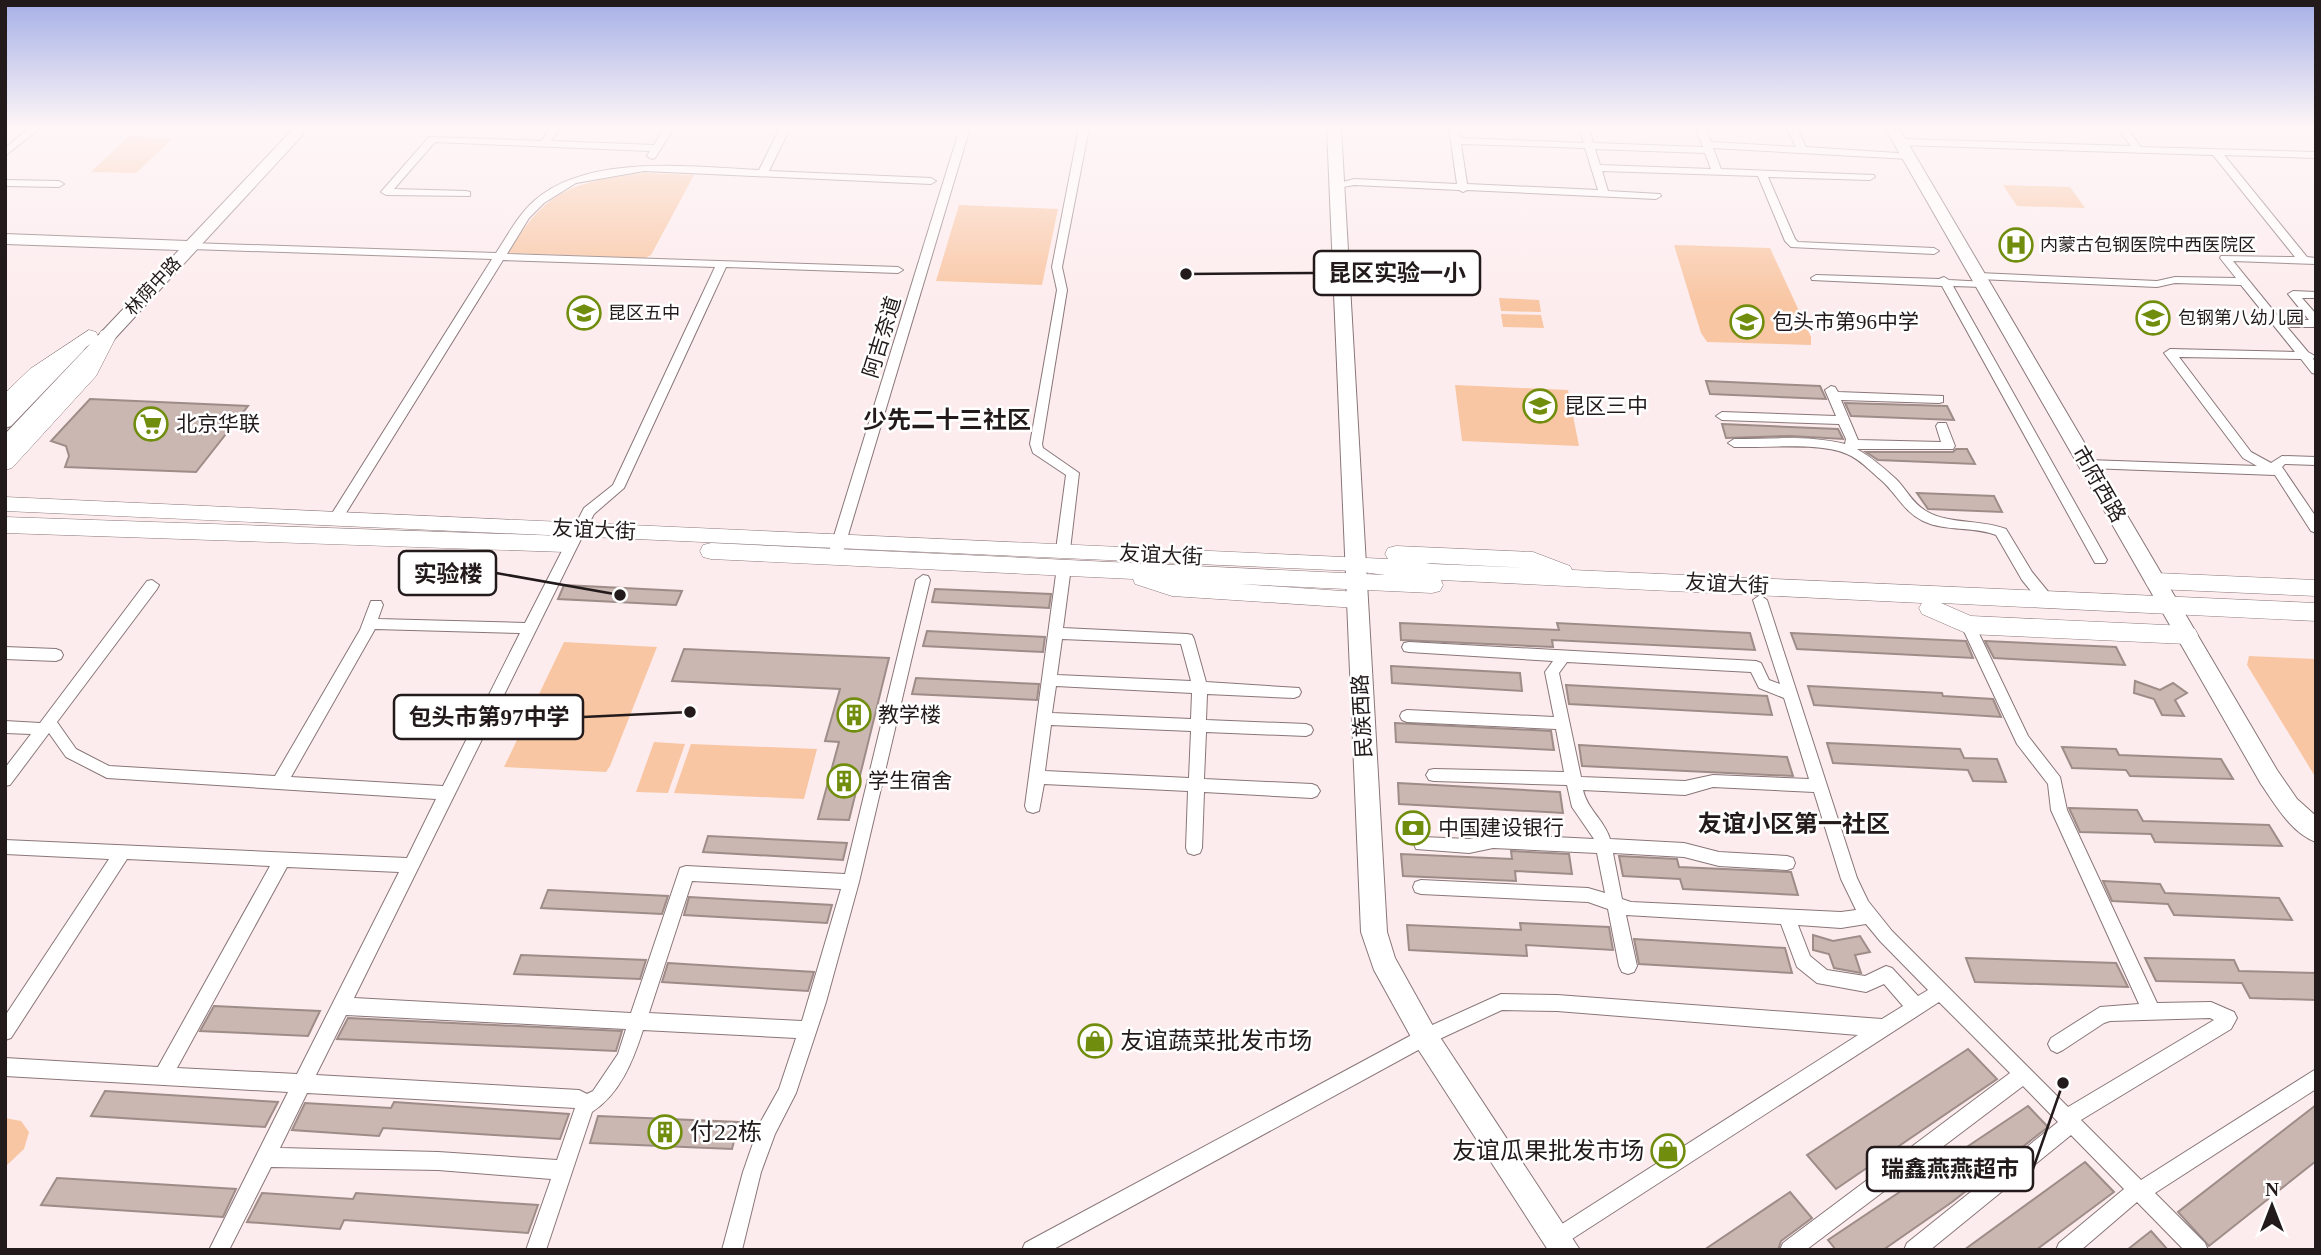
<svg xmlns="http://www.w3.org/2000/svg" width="2321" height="1255" font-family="'Times New Roman','Noto Sans SC',serif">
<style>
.green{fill:#f9c6a3}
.building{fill:#cab7b2;stroke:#9e8c88;stroke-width:2}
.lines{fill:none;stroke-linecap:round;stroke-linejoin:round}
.street-casing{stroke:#897678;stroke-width:2}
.secondary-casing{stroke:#897678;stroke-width:2}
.primary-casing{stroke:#897678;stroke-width:1}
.street{fill:#fff;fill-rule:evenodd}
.secondary{fill:#fff;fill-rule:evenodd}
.primary{fill:#fff;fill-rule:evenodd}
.labels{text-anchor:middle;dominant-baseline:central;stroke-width:5;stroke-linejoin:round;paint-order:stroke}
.far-poi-label{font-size:18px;fill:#221a1b;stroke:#fff;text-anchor:start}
.far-street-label{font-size:18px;fill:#221a1b;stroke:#fff}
.poi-label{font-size:21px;fill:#221a1b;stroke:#fff;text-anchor:start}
.street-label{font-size:21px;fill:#221a1b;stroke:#fff}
.quarter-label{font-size:24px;font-weight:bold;fill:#221a1b;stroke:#fff}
.near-poi-label{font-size:24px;fill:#221a1b;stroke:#fff;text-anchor:start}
.leader{fill:none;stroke:#221a1b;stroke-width:2.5}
.callout-dot{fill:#221a1b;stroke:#fff;stroke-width:2.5}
.callout{fill:#fff;stroke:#221a1b;stroke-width:2.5}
.callout-label{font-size:23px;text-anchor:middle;font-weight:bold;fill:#221a1b}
</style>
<rect width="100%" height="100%" fill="#fdecee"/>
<!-- green -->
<g class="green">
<polygon points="129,136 173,138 136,173 91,172"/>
<path d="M644 173 694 175 651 255 645 258 508 253C546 189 573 182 644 173Z"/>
<polygon points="2003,185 2070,187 2085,208 2017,206"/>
<polygon points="959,205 1058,209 1042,285 936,281"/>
<polygon points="1674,245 1770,248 1811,337 1811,345 1707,342 1701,333"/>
<polygon points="1499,298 1539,300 1541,312 1501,311"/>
<polygon points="1501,314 1541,315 1544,328 1503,327"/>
<polygon points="1455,385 1568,390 1579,446 1462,441"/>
<polygon points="564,642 657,647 610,766 606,772 504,767"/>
<polygon points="2249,656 2316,659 2316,778 2247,665"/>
<polygon points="654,742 685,744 668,793 636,792"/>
<polygon points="691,744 817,749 804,799 674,793"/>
<polygon points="5,1118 21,1121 29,1132 24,1149 5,1167"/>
</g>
<!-- building -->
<g class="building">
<polygon points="1706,381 1820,386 1826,399 1710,394"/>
<polygon points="90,399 248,406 196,472 65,467 69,456 66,446 51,441"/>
<polygon points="1845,403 1947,406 1954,420 1851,416"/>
<polygon points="1722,424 1838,429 1843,439 1790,436 1726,438"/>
<polygon points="1956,449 1967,449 1975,464 1878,460 1866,452 1953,452"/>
<polygon points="1917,493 1994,496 2002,512 1928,509"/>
<polygon points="564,585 682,591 676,605 558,599"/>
<polygon points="935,589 1051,594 1049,608 932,602"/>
<polygon points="1400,623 1559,630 1557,623 1750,633 1755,650 1552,640 1553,647 1401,640"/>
<polygon points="927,631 1045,637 1043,652 923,646"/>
<polygon points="1791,633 1966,641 1973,658 1797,649"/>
<polygon points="1985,641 2116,647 2125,665 1994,658"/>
<polygon points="684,649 889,658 849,820 818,819 839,742 825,741 840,689 672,681"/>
<polygon points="1391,666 1520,673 1522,691 1392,683"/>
<polygon points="916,678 1039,684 1037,700 912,694"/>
<polygon points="2135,681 2160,690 2173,683 2187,693 2175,700 2184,716 2162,715 2154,699 2134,693"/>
<polygon points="1566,685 1767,696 1772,715 1569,704"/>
<polygon points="1808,686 1942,693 1943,696 1993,699 2001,717 1814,705"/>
<polygon points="1395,723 1551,731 1554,750 1396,742"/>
<polygon points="1827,743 1960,749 1964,758 1997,759 2006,782 1973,781 1968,770 1833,763"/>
<polygon points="1579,745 1787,757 1793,776 1582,766"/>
<polygon points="2062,747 2116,749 2119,755 2221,759 2233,779 2130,776 2126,770 2072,768"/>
<polygon points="1398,783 1560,792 1563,813 1399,804"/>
<polygon points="2069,808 2137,810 2143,821 2269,825 2282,846 2155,842 2151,834 2080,832"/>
<polygon points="708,836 847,843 843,860 703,852"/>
<polygon points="1511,851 1569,854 1572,874 1515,871 1516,881 1403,876 1401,854 1512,859"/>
<polygon points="1619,856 1677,859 1679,867 1791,872 1798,895 1683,889 1680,879 1623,876"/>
<polygon points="2103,881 2160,884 2165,893 2279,898 2292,920 2174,915 2168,904 2112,901"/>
<polygon points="548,890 668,896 662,914 541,908"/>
<polygon points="689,897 832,905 827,923 684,915"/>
<polygon points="1520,923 1609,927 1613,950 1526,945 1527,956 1409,950 1407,925 1521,930"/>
<polygon points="1813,935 1833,941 1860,936 1870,952 1855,955 1861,973 1834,968 1829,954 1813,950"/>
<polygon points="1634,939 1785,948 1792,973 1639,964"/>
<polygon points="521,955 646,960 640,979 514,974"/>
<polygon points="1966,958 2116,963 2128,987 1975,982"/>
<polygon points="2145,958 2234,960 2239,971 2316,973 2316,1000 2250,998 2242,983 2156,981"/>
<polygon points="668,963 814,972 808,991 662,982"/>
<polygon points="214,1006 320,1011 308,1036 200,1031"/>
<polygon points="348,1018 622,1031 616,1051 337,1039"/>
<polygon points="1968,1049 1997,1079 1836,1189 1807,1155"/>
<polygon points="105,1091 278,1102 265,1127 91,1116"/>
<polygon points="394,1102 569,1114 560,1139 383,1128 379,1136 292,1130 305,1103 391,1108"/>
<polygon points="2316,1105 2316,1161 2209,1246 2178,1212"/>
<polygon points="2028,1106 2048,1127 1952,1202 1883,1250 1836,1250 1828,1240"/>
<polygon points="598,1116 739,1122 732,1149 590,1143"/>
<polygon points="2085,1162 2114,1192 2036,1250 1964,1250"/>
<polygon points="57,1178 236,1189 223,1217 41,1205"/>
<polygon points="1790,1192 1812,1218 1781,1241 1778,1250 1704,1250"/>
<polygon points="262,1193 353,1199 356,1193 538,1205 528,1233 344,1220 340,1229 247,1222"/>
<polygon points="2151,1231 2168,1250 2127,1250"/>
</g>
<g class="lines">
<defs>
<g id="street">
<polygon points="5,128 11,128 5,132"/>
<polygon points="29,128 40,128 5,156 5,148"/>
<polygon points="550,128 560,128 551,141 654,145 664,128 674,128 655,158 652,159 647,156 650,151 435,142 394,189 466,191 470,192 470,196 386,195 381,192 429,137 542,141"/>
<path d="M780 128H790L769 171 931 178 936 181 931 184 644 171 576 183 544 203 529 218 507 254 898 267 903 270 898 273 726 267 624 488 594 514 586 529 354 998 631 1013 680 868 686 866 845 874 916 580 923 575 928 576 930 580 859 882 826 1002 796 1093 775 1134 761 1172 742 1250H722L743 1172 760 1123 779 1089 796 1038 643 1030C633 1061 620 1094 592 1112L546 1250H526L551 1179 438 1170 271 1167 229 1250H209L288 1092 5 1076V1058L158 1067 270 866 127 859 11 1038 5 1040V1016L109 859 5 854V840L407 858 436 799 107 778 66 757 49 733 10 785 5 786V768L31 734 5 733V721L40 723 147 581 152 580 159 585 157 589 57 722 76 749 109 766 275 776 360 630 371 601H381L383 605 378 619 525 623 584 508 613 485 715 267 503 260 341 521 336 523 329 518 331 515 492 259 191 249 186 246 191 243 496 253C508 235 518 215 534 201 588 153 693 167 759 170ZM375 629 520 633 443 786 291 777ZM287 867 399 872 297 1074 177 1068ZM692 881 841 889 802 1021 649 1013ZM346 1015 626 1029 618 1054 593 1091 587 1094 579 1090 316 1075ZM307 1093 575 1108 557 1160 438 1152 280 1148Z"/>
<polygon points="960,128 970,128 843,552 836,557 829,552"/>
<polygon points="1079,128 1089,128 1062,267 1067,290 1042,444 1043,448 1079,473 1070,550 1063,555 1056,550 1066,475 1033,453 1030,444 1057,290 1052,267"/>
<path d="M1449 128H1459L1460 138 1584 143 1579 128H1589L1593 143 1703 147 1696 128H1706L1711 142 1796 147 1787 128H1797L1806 147 1912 154V158L1909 159 1713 148 1721 169 1874 175 1875 177 1870 180 1768 177 1795 239 1798 242 1934 248 1939 251 1934 254 1791 247 1785 241 1758 176 1602 171 1608 191 1660 194 1661 196 1656 199 1467 190 1463 192 1459 190 1354 185 1338 188 1333 185 1354 179 1457 184ZM1461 144 1585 148 1598 190 1467 184ZM1595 149 1705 153 1711 169 1600 165Z"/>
<polygon points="2117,128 2127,128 2141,147 2316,152 2316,158 2224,155 2307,257 2316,258 2316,264 2233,261 2281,320 2309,320 2288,294 2293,291 2316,292 2316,298 2302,298 2316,314 2316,327 2287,327 2308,352 2315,356 2313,359 2316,362 2316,374 2312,373 2301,359 2179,357 2251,452 2271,463 2282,456 2316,457 2316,465 2285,464 2282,467 2316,517 2316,533 2311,531 2275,475 2088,468 2082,464 2088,460 2257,466 2243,458 2164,353 2170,349 2295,352 2241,285 2175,283 2157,287 1979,279 1974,276 1979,273 2157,281 2175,277 2236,278 2220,258 2221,256 2295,257 2213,155 1900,145 1895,142 1900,139 2131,146"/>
<polygon points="5,180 59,181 64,184 59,187 5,186"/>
<polygon points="1816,275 1939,279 1944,277 1949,280 1987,282 1988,284 1983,287 1953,286 2107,560 2105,563 2095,563 1942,286 1812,280 1811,278"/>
<path d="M1831 386 1835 387 1838 392 1943 396V402L1939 403 1841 400 1858 440 1941 442 1936 426 1938 423H1946L1955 446 1953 449H1857C1871 457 1884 468 1896 479 1907 490 1912 503 1926 511 1950 525 1980 519 2006 529L2032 572 2050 594 2052 598 2050 602H2040L2022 580 1996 535C1973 526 1946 532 1923 521 1904 512 1896 493 1881 480 1870 471 1860 459 1847 454 1820 442 1764 448 1734 447L1728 443 1734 439C1771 439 1809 435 1845 444L1846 439 1839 424 1722 420 1716 416 1722 412 1836 416 1825 390Z"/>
<path d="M1064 562 1071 567 1063 628 1187 634 1192 635 1194 639 1206 682 1299 688 1301 692 1299 696 1294 698 1207 694 1206 720 1306 724 1311 726 1313 730 1311 734 1306 736 1206 732 1204 779 1312 784 1317 786 1320 791 1317 796 1312 798 1204 792 1202 848 1200 853 1194 855 1188 853 1186 848 1188 791 1044 784 1039 811 1033 813 1027 811 1025 806 1057 567ZM1062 639 1181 644 1191 681 1057 675ZM1056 686 1192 693 1191 719 1052 713ZM1051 725 1191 731 1189 778 1045 771Z"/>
<path d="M1760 595 1767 600 1857 878 1868 901 1892 931 2068 1107 2214 1020 2210 1018 2110 1021 2104 1023 2063 1050 2057 1053 2051 1050 2048 1044 2051 1038 2100 1007 2139 1004 2051 810 2048 784 2017 744 1961 625 1963 621H1973L2028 736 2060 777 2067 810 2157 1003 2211 1002 2234 1012 2237 1018 2231 1029 2081 1120 2141 1180 2316 1069V1089L2155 1193 2205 1243 2208 1250H2184L2137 1202 2081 1250H2056L2059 1243 2124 1189 2071 1135 1930 1250H1904L1907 1243 2058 1122 2023 1086 1806 1250H1780L1783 1243 2010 1073 1939 1002 1558 1248 1551 1245 1548 1238 1551 1231 1858 1035 1557 1011 1502 1010 1431 1043 1052 1250H1022L1025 1243 1419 1031 1501 994 1557 995 1882 1019 1903 1006 1884 984 1866 992 1817 983 1797 967 1781 924 1626 915 1637 966 1634 972 1628 974 1622 972 1619 966 1608 909 1588 902 1421 894 1415 892 1413 887 1415 882 1421 880 1588 888 1605 893 1597 853 1493 848 1469 853 1416 849 1414 844 1416 839 1422 837 1469 839 1493 834 1594 839 1572 807 1567 785 1434 781 1429 780 1426 775 1429 770 1434 769 1564 772 1556 729 1407 722 1402 720 1400 716 1402 712 1407 710 1554 717 1545 672 1553 661 1409 652 1404 651 1402 647 1404 643 1409 642 1756 661 1761 663 1769 680 1780 684 1753 600ZM1567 662 1751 672 1759 688 1784 698 1809 779 1713 775 1685 781 1581 777 1559 673ZM1713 787 1814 792 1841 879 1856 910 1841 912 1631 902 1622 899 1613 853 1684 857 1719 866 1787 870 1793 868 1795 863 1793 858 1787 856 1719 852 1684 843 1610 839C1605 821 1587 809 1583 790L1685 795ZM1866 924 1880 941 1928 990 1918 996 1892 968 1886 966 1865 976 1827 970 1810 956 1798 925 1841 928Z"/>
<polygon points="5,647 56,649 61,651 63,655 61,659 56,661 5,659"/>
</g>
<g id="secondary">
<polygon points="294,128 309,128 12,450 5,452 5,434 179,250 5,244 5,234 187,241"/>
<polygon points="1327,128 1341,128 1387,932 1395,958 1434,1028 1580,1250 1548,1250 1416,1046 1374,970 1361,932"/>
<path d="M1885 128H1899L2277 770 2297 799 2316 816V842C2291 833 2275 804 2261 784Z"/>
<polygon points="77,342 86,347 83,351 11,426 5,428 5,411 71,343"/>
</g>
<g id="primary">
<polygon points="108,329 117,335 96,376 12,468 5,470 5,450 81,369 101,331"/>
<polygon points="89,330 96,332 98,336 96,340 44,377 12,410 5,411 5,393 30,369"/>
<path d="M5 497 1388 559 1385 554 1388 548 1396 546 1533 552 1570 566 1572 570 2316 603V621L1941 603 1971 616 2187 626 2195 629 2198 635 2195 641 2187 644 1968 634 1922 614 1919 608 1922 603 1441 580 1443 585 1440 591 1432 593 1240 584 1357 592 1365 594 1368 600 1365 606 1357 608 1172 596 1135 584 1133 579 711 559 703 557 700 551 703 545 711 543 1385 575 1355 571 5 511ZM1426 563 1531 568H1532L1432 564Z"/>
<polygon points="5,517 565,536 573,538 576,544 573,550 565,552 5,533"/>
<polygon points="2156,573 2316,580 2316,596 2156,589 2148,587 2145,581 2148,575"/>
</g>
</defs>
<!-- street casing -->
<use href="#street" class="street-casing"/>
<!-- secondary casing -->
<use href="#secondary" class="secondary-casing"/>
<!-- primary casing -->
<use href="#primary" class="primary-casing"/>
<!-- street -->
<use href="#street" class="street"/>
<!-- secondary -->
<use href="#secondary" class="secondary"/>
<!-- primary -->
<use href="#primary" class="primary"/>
</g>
<!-- sky -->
<linearGradient id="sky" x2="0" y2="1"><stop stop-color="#a6b0e7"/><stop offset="0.42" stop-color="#fef6f7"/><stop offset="1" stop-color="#fef6f7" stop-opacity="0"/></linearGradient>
<rect width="2321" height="304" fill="url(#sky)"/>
<!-- icons -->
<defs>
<symbol id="hospital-ring" viewBox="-11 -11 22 22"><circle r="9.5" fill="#fff" stroke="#708d0d" stroke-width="1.5"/><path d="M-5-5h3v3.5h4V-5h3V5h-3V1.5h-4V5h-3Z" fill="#708d0d"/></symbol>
<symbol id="school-ring" viewBox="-11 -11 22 22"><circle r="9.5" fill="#fff" stroke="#708d0d" stroke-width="1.5"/><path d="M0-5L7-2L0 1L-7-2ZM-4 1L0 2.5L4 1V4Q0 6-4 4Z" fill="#708d0d"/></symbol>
<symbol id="supermarket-ring" viewBox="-11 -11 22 22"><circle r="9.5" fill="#fff" stroke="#708d0d" stroke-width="1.5"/><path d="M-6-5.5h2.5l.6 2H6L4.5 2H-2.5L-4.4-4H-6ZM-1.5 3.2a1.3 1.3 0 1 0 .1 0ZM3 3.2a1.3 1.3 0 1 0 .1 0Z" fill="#708d0d"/></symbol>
<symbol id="building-ring" viewBox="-11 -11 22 22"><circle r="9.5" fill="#fff" stroke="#708d0d" stroke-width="1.5"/><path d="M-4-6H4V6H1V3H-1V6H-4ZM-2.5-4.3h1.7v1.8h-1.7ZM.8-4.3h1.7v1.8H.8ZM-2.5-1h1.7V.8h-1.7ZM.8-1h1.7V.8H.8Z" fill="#708d0d"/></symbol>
<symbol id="bank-ring" viewBox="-11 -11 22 22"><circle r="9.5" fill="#fff" stroke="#708d0d" stroke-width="1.5"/><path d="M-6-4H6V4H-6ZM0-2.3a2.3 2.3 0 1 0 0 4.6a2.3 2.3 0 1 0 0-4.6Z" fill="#708d0d"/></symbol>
<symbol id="shop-ring" viewBox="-11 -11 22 22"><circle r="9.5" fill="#fff" stroke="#708d0d" stroke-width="1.5"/><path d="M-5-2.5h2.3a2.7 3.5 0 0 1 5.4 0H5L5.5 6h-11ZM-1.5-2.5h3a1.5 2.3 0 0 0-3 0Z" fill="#708d0d"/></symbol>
</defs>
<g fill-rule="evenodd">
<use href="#hospital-ring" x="1997" y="226" width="38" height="38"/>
<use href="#school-ring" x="565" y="294" width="38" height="38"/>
<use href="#school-ring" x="2134" y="299" width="38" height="38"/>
<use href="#school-ring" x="1728" y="303" width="38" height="38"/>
<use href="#school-ring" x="1521" y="387" width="38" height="38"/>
<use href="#supermarket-ring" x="132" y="405" width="38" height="38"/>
<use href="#building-ring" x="835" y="696" width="38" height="38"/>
<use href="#building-ring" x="825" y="762" width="38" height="38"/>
<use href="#bank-ring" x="1394" y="809" width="38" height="38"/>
<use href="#shop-ring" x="1076" y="1022" width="38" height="38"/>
<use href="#building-ring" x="646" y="1113" width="38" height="38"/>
<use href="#shop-ring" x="1649" y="1132" width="38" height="38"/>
</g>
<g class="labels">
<!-- far-poi labels -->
<g class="far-poi-label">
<text x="2040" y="245">内蒙古包钢医院中西医院区</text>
<text x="608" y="313">昆区五中</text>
<text x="2178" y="318">包钢第八幼儿园</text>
</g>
<!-- far-street labels -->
<g class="far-street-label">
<text transform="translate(153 286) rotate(-47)">林荫中路</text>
</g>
<!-- poi labels -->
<g class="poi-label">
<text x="1772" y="322">包头市第96中学</text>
<text x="1564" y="406">昆区三中</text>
<text x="176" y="424">北京华联</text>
<text x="878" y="715">教学楼</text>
<text x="868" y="781">学生宿舍</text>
<text x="1438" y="828">中国建设银行</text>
</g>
<!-- street labels -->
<g class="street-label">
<text transform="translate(882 337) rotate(-73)">阿吉奈道</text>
<text transform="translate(2099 484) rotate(60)">市府西路</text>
<text transform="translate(594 530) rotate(3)">友谊大街</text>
<text transform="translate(1161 555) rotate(3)">友谊大街</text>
<text transform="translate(1727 584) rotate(3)">友谊大街</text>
<text transform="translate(1362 716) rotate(-93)">民族西路</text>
</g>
<!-- quarter labels -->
<g class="quarter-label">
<text x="947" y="420">少先二十三社区</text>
<text x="1794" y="824">友谊小区第一社区</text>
</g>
<!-- near-poi labels -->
<g class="near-poi-label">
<text x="1120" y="1041">友谊蔬菜批发市场</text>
<text x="690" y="1132">付22栋</text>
<text x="1644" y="1151" text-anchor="end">友谊瓜果批发市场</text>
</g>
</g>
<!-- callouts -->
<path class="leader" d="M1186 274L1314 273M620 595L496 573M690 712L583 717M2063 1083L2033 1169"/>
<g class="callout-dot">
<circle cx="1186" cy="274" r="7"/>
<circle cx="620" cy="595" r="7"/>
<circle cx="690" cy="712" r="7"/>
<circle cx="2063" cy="1083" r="7"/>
</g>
<g class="callout">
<rect x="1314" y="251" width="166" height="44" rx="7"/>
<rect x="399" y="551" width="97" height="44" rx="7"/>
<rect x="394" y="695" width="189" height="44" rx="7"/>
<rect x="1867" y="1147" width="166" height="44" rx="7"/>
</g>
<g class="callout-label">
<text x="1397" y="281">昆区实验一小</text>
<text x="448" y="582">实验楼</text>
<text x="489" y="725">包头市第97中学</text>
<text x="1950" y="1177">瑞鑫燕燕超市</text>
</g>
<!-- border -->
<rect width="2321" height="1255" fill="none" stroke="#221a1b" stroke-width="14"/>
<!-- north arrow -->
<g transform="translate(2272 1206)" stroke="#ffffff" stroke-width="5" paint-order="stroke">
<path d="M0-5L12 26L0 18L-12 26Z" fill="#221a1b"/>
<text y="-10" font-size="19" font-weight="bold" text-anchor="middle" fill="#221a1b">N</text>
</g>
</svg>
